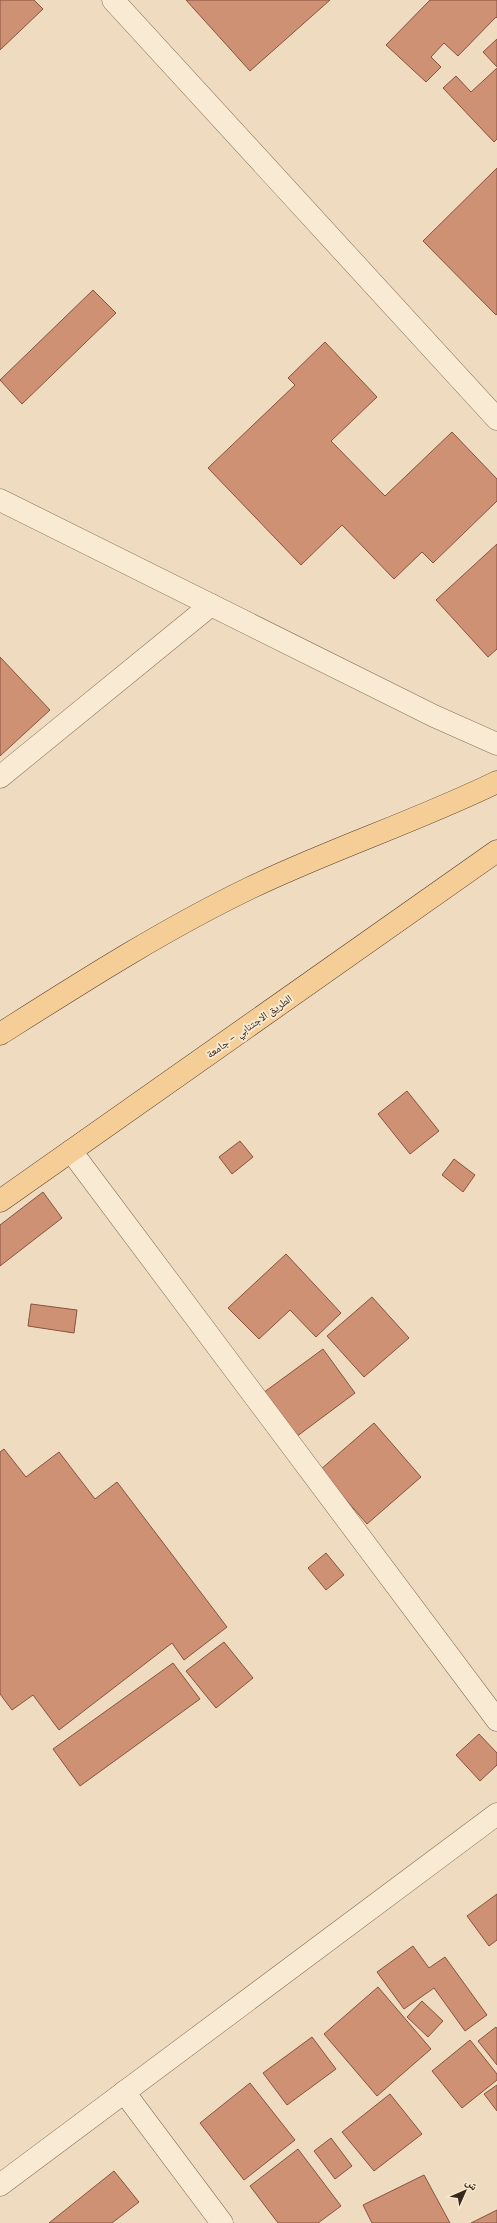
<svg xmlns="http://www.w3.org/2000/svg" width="497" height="2223" font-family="Merriweather,'Noto Naskh Arabic',serif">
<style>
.building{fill:#ce9174;stroke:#88533d}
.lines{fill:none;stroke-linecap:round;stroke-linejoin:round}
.minor-casing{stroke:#886d57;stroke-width:23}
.tertiary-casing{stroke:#886d57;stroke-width:23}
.primary-casing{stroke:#553b2c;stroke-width:23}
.minor{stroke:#f9ead3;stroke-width:22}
.tertiary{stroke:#f9ead3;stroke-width:22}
.primary{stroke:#f4ce96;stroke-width:22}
.labels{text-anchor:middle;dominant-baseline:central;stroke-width:4;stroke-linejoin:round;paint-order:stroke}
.street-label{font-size:11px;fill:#37271c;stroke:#f6e7cf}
</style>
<rect width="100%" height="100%" fill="#efdcc0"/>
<!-- building -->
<g class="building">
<polygon points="0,0 34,0 43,9 0,50"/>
<polygon points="186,0 330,0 250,71"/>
<polygon points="430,0 497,0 497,18 496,17 458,56 444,43 431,57 441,67 426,82 386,45"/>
<polygon points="497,39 497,67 483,52"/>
<polygon points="497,68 497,139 494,142 443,88 456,76 471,92"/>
<polygon points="497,168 497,314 496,315 423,241"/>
<polygon points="93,290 116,313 22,404 0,380"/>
<polygon points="325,342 377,397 331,441 385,496 452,432 497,479 497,501 433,563 422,552 394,579 342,525 301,565 208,468 295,385 288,378"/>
<polygon points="497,544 497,649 488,657 436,600"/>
<polygon points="0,657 50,710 0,756"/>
<polygon points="407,1091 439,1131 410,1154 378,1114"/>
<polygon points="240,1141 253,1157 232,1174 219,1157"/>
<polygon points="454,1159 475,1175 463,1192 442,1175"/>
<polygon points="43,1192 62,1218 0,1266 0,1225"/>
<polygon points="286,1254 341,1313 316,1337 290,1310 259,1339 228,1308"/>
<polygon points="372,1297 409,1338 364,1377 327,1336"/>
<polygon points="31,1304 77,1310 74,1333 28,1326"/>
<polygon points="323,1349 355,1393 296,1437 263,1393"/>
<polygon points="374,1423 421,1477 367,1524 320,1470"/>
<polygon points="4,1449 26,1477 59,1452 95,1499 117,1482 227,1627 184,1660 172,1643 59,1730 33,1695 12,1710 0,1694 0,1452"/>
<polygon points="326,1553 344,1575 326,1590 308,1568"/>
<polygon points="224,1642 253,1678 216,1708 186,1671"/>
<polygon points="173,1663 200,1699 80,1786 53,1749"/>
<polygon points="479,1734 497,1753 497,1765 480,1781 456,1755"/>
<polygon points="497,1894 497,1940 489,1946 467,1916"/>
<polygon points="413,1946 429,1968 445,1957 487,2015 465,2031 434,1988 404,2009 377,1972"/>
<polygon points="378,1987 431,2049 377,2096 324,2034"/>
<polygon points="422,2001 443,2021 428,2037 407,2017"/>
<polygon points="496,2027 497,2029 497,2065 478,2041"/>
<polygon points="312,2037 336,2069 287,2105 263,2073"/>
<polygon points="470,2040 497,2074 497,2080 462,2108 432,2071"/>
<polygon points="250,2083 295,2140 244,2180 200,2123"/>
<polygon points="497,2085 497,2111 484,2094"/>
<polygon points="390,2094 422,2134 374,2171 342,2132"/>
<polygon points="331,2138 352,2166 335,2179 314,2151"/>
<polygon points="298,2149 341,2206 318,2223 278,2223 250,2186"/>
<polygon points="114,2171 139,2202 112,2223 49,2223"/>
<polygon points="424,2175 450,2223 372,2223 363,2205"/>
<polygon points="497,2210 497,2223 471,2223"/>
</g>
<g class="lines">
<defs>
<g id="minor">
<polyline points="113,0 497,419"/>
<polyline points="0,500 434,716 497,744"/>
<polyline points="0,777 211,605"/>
<polyline points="71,1151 497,1720"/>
<polyline points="0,2185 497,1814"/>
</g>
<polyline id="tertiary" points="124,2092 222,2223"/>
<g id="primary">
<path d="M0 1034C82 982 163 930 250 888 331 849 417 821 497 782"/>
<polyline points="0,1201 497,851"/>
</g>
</defs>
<!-- minor casing -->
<use href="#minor" class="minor-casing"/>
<!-- tertiary casing -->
<use href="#tertiary" class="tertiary-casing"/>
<!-- primary casing -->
<use href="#primary" class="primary-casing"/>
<!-- minor -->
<use href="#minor" class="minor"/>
<!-- tertiary -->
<use href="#tertiary" class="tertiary"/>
<!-- primary -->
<use href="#primary" class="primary"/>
</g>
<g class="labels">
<!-- street labels -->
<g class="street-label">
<text transform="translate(249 1026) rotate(-35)">الطريق الاجتنابي - جامعة</text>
</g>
</g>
<!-- north arrow -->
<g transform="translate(465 2191) rotate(45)" stroke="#f6e7cf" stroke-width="3" paint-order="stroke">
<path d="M0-3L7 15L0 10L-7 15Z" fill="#37271c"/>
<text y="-6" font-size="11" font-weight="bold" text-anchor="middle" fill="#37271c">ش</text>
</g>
</svg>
